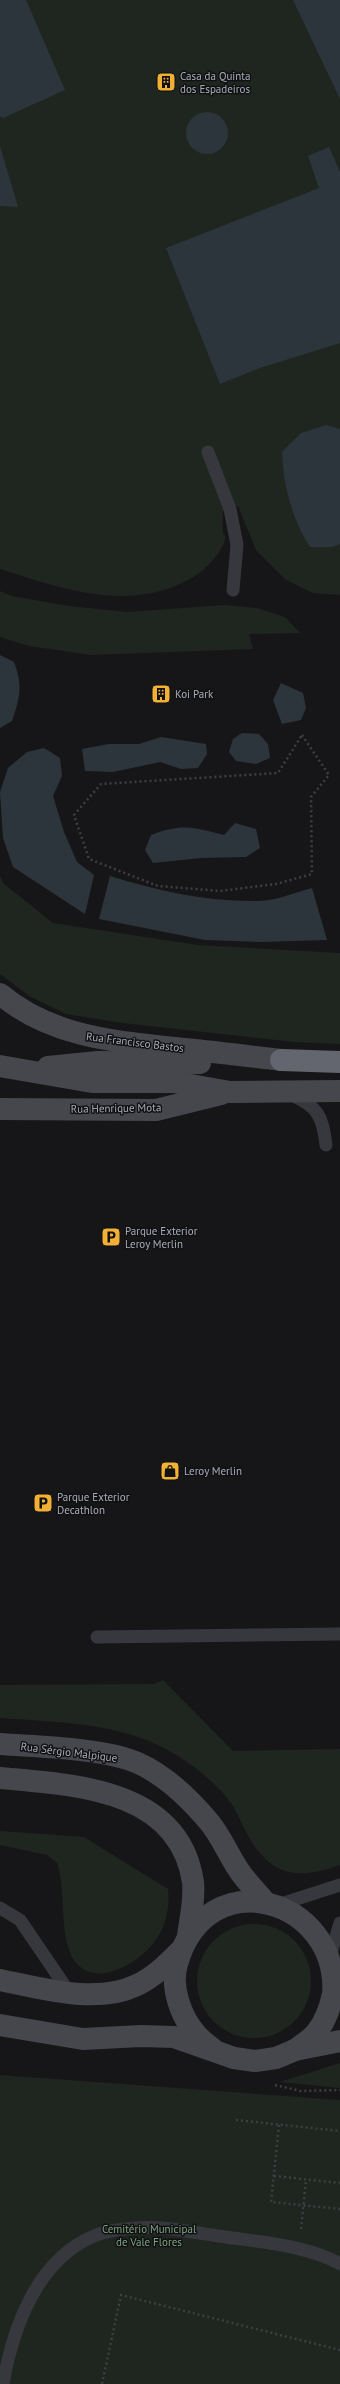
<svg xmlns="http://www.w3.org/2000/svg" width="340" height="2384" font-family="'PT Sans',sans-serif">
<style>
.green{fill:#1e261f}
.water{fill:#2c353c}
.lines{fill:none;stroke-linecap:round;stroke-linejoin:round}
.path{stroke:#3d3f44;stroke-width:2.5;stroke-dasharray:2 3;stroke-linecap:butt}
.lane{stroke:#37383d;stroke-width:13}
.secondary{stroke:#45474d;stroke-width:22}
.highway{stroke:#63666e;stroke-width:22}
.labels{text-anchor:middle;dominant-baseline:central;stroke-width:3;stroke-linejoin:round;paint-order:stroke}
.poi-label{font-size:11px;fill:#a8adb8;stroke:#111113;text-anchor:start}
.street-label{font-size:11px;fill:#a8adb8;stroke:#111113}
.park-label{font-size:11px;fill:#7fa381;stroke:#111113}
</style>
<rect width="100%" height="100%" fill="#161618"/>
<!-- green -->
<g class="green">
<path d="M0 0H340V595L313 593 286 580 256 550 238 506 223 511C223 518 222 526 223 533 224 536 226 534 225 538 224 550 207 568 198 574 135 615 66 590 0 569Z"/>
<polygon points="0,591 12,596 69,606 127,612 224,605 257,608 285,617 300,633 249,634 253,649 91,655 29,646 0,637"/>
<polygon points="0,876 3,883 53,923 198,945 340,953 340,1044 294,1042 123,1023 66,1014 29,996 0,974"/>
<path d="M163 1680 233 1751 340 1749V1865C303 1878 277 1879 253 1844 245 1832 240 1818 233 1806 216 1781 185 1758 158 1745 110 1722 52 1722 0 1718V1685L154 1684Z"/>
<path d="M0 1831 84 1837 168 1889C170 1907 166 1927 155 1941 141 1961 100 1987 78 1965 57 1944 67 1890 57 1863L47 1855 0 1845Z"/>
<circle cx="254" cy="1981" r="57"/>
<polygon points="340,2063 340,2088 280,2082"/>
<polygon points="0,2075 340,2100 340,2384 0,2384"/>
</g>
<!-- water -->
<g class="water">
<polygon points="0,0 26,0 65,90 3,118 0,116"/>
<polygon points="293,0 340,0 340,99"/>
<circle cx="207" cy="133" r="21"/>
<polygon points="0,146 18,207 0,206"/>
<polygon points="329,147 340,172 340,343 260,368 220,384 166,248 319,188 308,156"/>
<path d="M326 425 340 429V544L332 547H310C292 520 283 484 282 452L301 433Z"/>
<path d="M0 655 14 662C23 686 20 697 12 721L0 728Z"/>
<polygon points="281,683 303,693 306,708 301,720 282,724 273,700"/>
<polygon points="242,733 259,734 268,744 270,758 256,764 236,761 229,752 233,739"/>
<polygon points="161,737 206,744 207,754 198,768 181,769 160,762 113,772 85,771 82,749 109,744 139,744"/>
<polygon points="44,748 60,758 62,776 53,796 64,832 77,862 94,875 85,914 13,867 3,838 0,792 8,768 27,752"/>
<path d="M235 823 256 829 260 848 246 857 201 858 153 863 145 850 151 835C182 823 193 827 224 835Z"/>
<path d="M110 876C158 891 208 902 259 901 276 901 296 892 312 888L327 940 260 942 205 940 99 919Z"/>
</g>
<g class="lines">
<!-- path -->
<g class="path">
<polygon points="302,735 329,775 311,797 312,874 276,884 220,891 158,886 89,859 74,815 101,784 278,773"/>
<polyline points="275,2085 301,2091 340,2090"/>
<polyline points="236,2120 340,2131"/>
<polyline points="279,2125 271,2202 340,2209"/>
<polyline points="274,2176 340,2183"/>
<polyline points="301,2229 306,2180"/>
<polyline points="102,2384 121,2295 340,2350"/>
</g>
<!-- lane -->
<g class="lane">
<polyline points="208,452 230,509 237,545 233,590"/>
<path d="M291 1095C318 1106 323 1117 326 1145"/>
<polyline points="97,1637 340,1634"/>
<polyline points="278,1905 340,1885"/>
<polyline points="0,1908 20,1920 69,1992"/>
<polyline points="331,1953 340,1923"/>
<path d="M3 2384C13 2327 37 2260 94 2236 105 2231 123 2229 135 2228 161 2225 200 2234 226 2237 261 2242 309 2246 340 2264"/>
</g>
<!-- secondary -->
<g class="secondary">
<path d="M0 994C52 1038 119 1042 184 1049 216 1052 248 1056 281 1060"/>
<polyline points="0,1066 92,1082 174,1082 230,1092 340,1091"/>
<polyline points="48,1067 98,1062 200,1063"/>
<polyline points="0,1109 156,1110 221,1094"/>
<path d="M0 1744C38 1747 104 1748 138 1763 167 1776 190 1799 210 1823 222 1838 229 1856 240 1872 247 1882 257 1892 265 1902"/>
<path d="M0 1778C74 1785 179 1788 193 1882 195 1900 190 1919 188 1936"/>
<path d="M0 1980C41 1988 96 2005 137 1985 154 1977 167 1964 180 1951"/>
<polyline points="0,2025 83,2039 141,2036 174,2037 234,2058 255,2061 276,2058 295,2050 340,2041"/>
<path d="M214 2050C208 2045 201 2040 196 2034 181 2017 170 1987 177 1964 207 1858 340 1900 333 1994 330 2008 325 2022 316 2033 311 2039 302 2045 295 2050"/>
</g>
<!-- highway -->
<polyline class="highway" points="281,1060 340,1062"/>
</g>
<!-- icons -->
<defs>
<symbol id="building-square" viewBox="-11 -11 22 22"><rect x="-9" y="-9" width="18" height="18" rx="4" fill="#f2b134" stroke="#111113"/><path d="M-4-6H4V6H1V3H-1V6H-4ZM-2.5-4.3h1.7v1.8h-1.7ZM.8-4.3h1.7v1.8H.8ZM-2.5-1h1.7V.8h-1.7ZM.8-1h1.7V.8H.8Z" fill="#111"/></symbol>
<symbol id="parking-square" viewBox="-11 -11 22 22"><rect x="-9" y="-9" width="18" height="18" rx="4" fill="#f2b134" stroke="#111113"/><path d="M-3.5-5.5H1a3.5 3.5 0 0 1 0 7H-1V5.5H-3.5ZM-1-3.4V-.6H.8a1.4 1.4 0 0 0 0-2.8Z" fill="#111"/></symbol>
<symbol id="shop-square" viewBox="-11 -11 22 22"><rect x="-9" y="-9" width="18" height="18" rx="4" fill="#f2b134" stroke="#111113"/><path d="M-5-2.5h2.3a2.7 3.5 0 0 1 5.4 0H5L5.5 6h-11ZM-1.5-2.5h3a1.5 2.3 0 0 0-3 0Z" fill="#111"/></symbol>
</defs>
<g fill-rule="evenodd">
<use href="#building-square" x="155" y="71" width="22" height="22"/>
<use href="#building-square" x="150" y="683" width="22" height="22"/>
<use href="#parking-square" x="100" y="1226" width="22" height="22"/>
<use href="#shop-square" x="159" y="1460" width="22" height="22"/>
<use href="#parking-square" x="32" y="1492" width="22" height="22"/>
</g>
<g class="labels">
<!-- poi labels -->
<g class="poi-label">
<text x="180" y="76">Casa da Quinta<tspan x="180" dy="13">dos Espadeiros</tspan></text>
<text x="175" y="694">Koi Park</text>
<text x="125" y="1231">Parque Exterior<tspan x="125" dy="13">Leroy Merlin</tspan></text>
<text x="184" y="1471">Leroy Merlin</text>
<text x="57" y="1497">Parque Exterior<tspan x="57" dy="13">Decathlon</tspan></text>
</g>
<!-- street labels -->
<g class="street-label">
<text transform="translate(135 1042) rotate(7)">Rua Francisco Bastos</text>
<text transform="translate(116 1108) rotate(-1)">Rua Henrique Mota</text>
<text transform="translate(69 1752) rotate(7)">Rua Sérgio Malpique</text>
</g>
<!-- park labels -->
<g class="park-label">
<text x="149" y="2229">Cemitério Municipal<tspan x="149" dy="13">de Vale Flores</tspan></text>
</g>
</g>
</svg>
